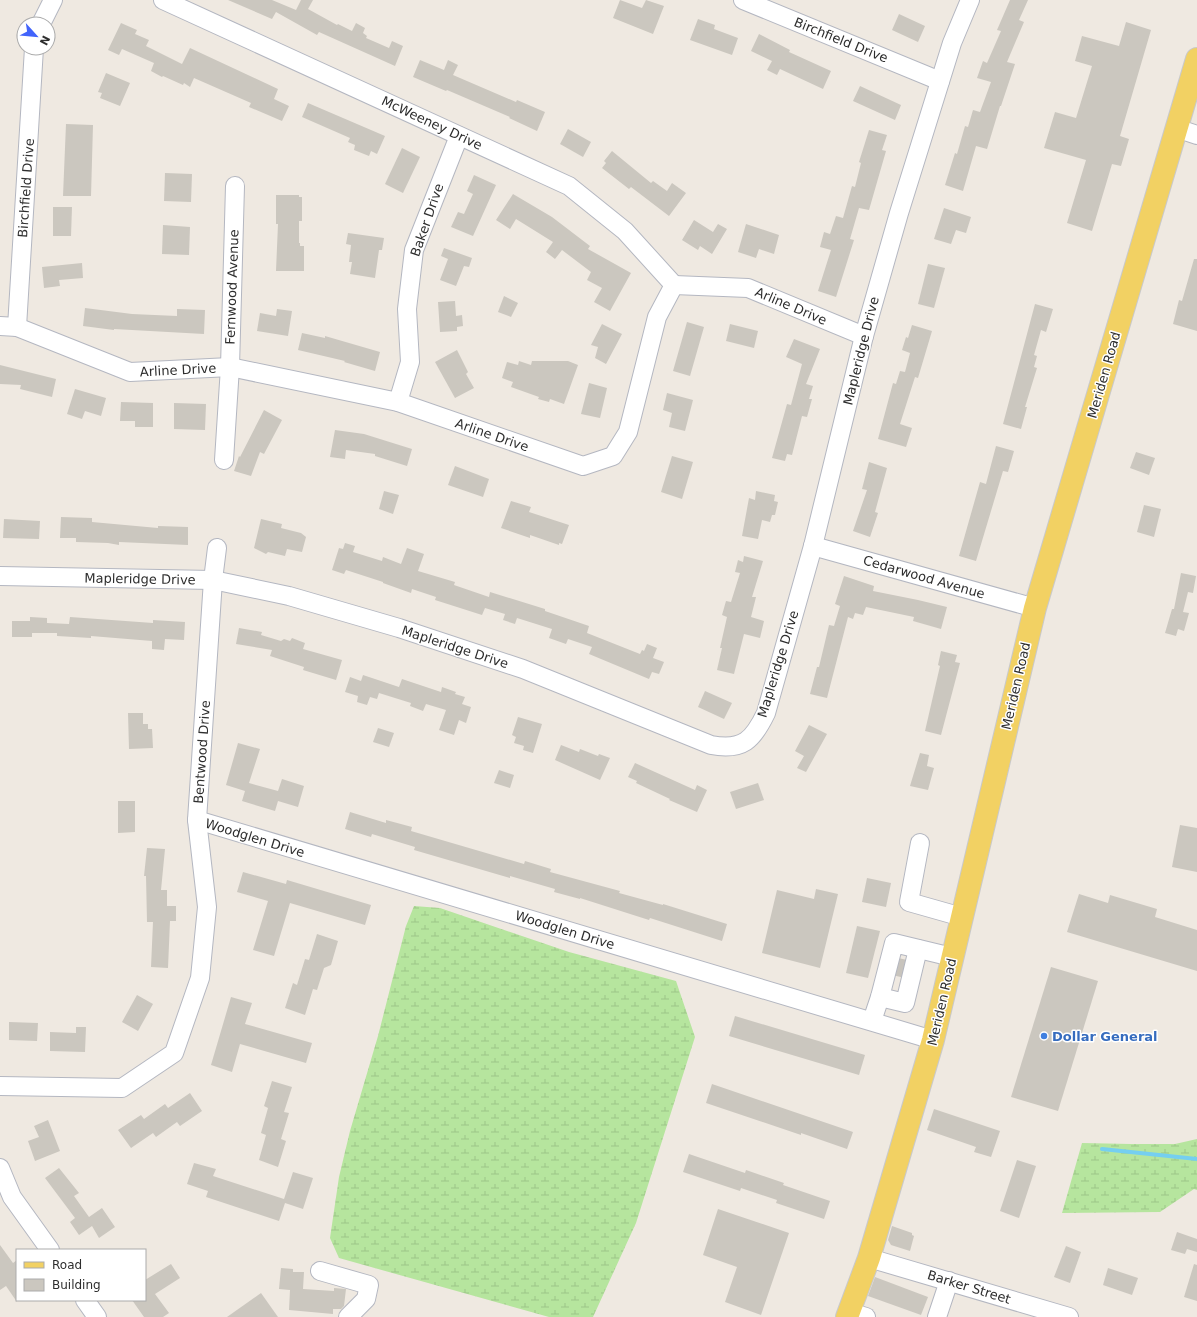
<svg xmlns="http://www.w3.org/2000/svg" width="1197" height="1317" font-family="'DejaVu Sans',sans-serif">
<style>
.wetland{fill:url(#wetland-marsh)}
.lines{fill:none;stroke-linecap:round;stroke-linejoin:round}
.stream{stroke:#75cff0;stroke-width:4}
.building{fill:#cbc7bf}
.minor-tunnel{stroke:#c8c4bd;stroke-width:18;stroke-dasharray:18 9;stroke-linecap:butt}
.minor-casing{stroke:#b4b7c1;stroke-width:20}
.major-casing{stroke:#c9c9c9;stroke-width:24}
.minor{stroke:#fff;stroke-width:18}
.major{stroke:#f2d163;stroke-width:22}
.shop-dot{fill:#3f7fe0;stroke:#fff;stroke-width:1.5}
.labels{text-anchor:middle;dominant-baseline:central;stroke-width:3;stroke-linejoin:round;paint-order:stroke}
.street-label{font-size:13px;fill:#2e2e2e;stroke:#fff}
.shop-label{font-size:13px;font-weight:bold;fill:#366cbe;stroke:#fff;text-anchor:start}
</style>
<defs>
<pattern id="wetland-marsh" width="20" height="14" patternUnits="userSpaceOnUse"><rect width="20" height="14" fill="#b6e59e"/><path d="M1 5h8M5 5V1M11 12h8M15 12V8" fill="none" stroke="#9dc588"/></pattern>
</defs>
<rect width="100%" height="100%" fill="#efe9e1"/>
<!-- wetland -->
<g class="wetland">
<polygon points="414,906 440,908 569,952 676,981 695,1037 636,1223 593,1317 549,1317 339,1258 330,1238 339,1177 350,1131 378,1036 406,926"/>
<polygon points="1197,1139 1197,1190 1194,1189 1160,1212 1062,1213 1082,1143 1131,1144 1175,1144"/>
</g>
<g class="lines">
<!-- stream -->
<polyline class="stream" points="1102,1149 1197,1159"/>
</g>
<!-- building -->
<g class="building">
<polygon points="228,0 272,0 296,10 301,0 313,0 308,9 337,25 338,24 352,31 356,23 365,28 363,33 367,36 366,38 389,48 392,41 403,46 395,66 319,32 317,35 276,12 272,19"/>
<polygon points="620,0 642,8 646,0 664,6 653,34 613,18"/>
<polygon points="1010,0 1028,0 1019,20 1024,22 1007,62 1015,64 1001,106 1000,106 987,149 976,146 963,191 945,185 955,153 957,154 965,126 968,127 973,110 980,112 991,82 977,78 983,61 987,63 1001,31 997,30"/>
<polygon points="899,14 925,26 918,42 892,30"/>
<polygon points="698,19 715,25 714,29 738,38 732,55 690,40"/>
<polygon points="1126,22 1151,30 1120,136 1129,139 1121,166 1112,164 1092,231 1067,223 1086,160 1044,148 1055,112 1076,118 1092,66 1075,61 1082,36 1119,46"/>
<polygon points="121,23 137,30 135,34 149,40 146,46 182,64 190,48 278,89 274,99 289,106 282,121 249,107 251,103 194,78 190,87 184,83 183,85 163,76 162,77 151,71 154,63 122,49 119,55 108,50"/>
<polygon points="759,34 790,50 789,52 831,71 823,89 780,69 777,75 767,70 772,61 751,51"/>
<polygon points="420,60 444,70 448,60 458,65 453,75 516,102 517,100 545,112 537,131 509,118 510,117 447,90 446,91 413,77"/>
<polygon points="106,73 130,83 120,106 100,98 102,93 98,92"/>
<polygon points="860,86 901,105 895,120 853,101"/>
<polygon points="308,103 385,136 377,154 371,151 369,156 354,150 355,145 348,142 350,138 302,117"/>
<polygon points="66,124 93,125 91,196 63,196"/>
<polygon points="568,129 591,142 583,157 560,144"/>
<polygon points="869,130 887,135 882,150 886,151 869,210 859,208 850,239 854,240 836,297 818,291 831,250 820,247 824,232 830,234 836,216 843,218 852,186 855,187 861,163 859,162"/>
<polygon points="402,148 420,157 403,193 385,184"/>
<polygon points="612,151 651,183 653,181 667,191 672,183 686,193 669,216 631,187 629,189 602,168 606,163 604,161"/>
<polygon points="165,173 192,174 191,202 164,201"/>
<polygon points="474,175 496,185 473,236 451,227 458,212 464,214 473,194 467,191"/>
<polygon points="513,194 552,217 590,246 588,249 631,273 610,311 594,302 602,288 587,280 591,272 562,250 555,259 546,252 553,242 516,219 510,229 496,220"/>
<polygon points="276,195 299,195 299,197 302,197 302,221 299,221 299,243 300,243 300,246 304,246 304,271 276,271 278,224 276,224"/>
<polygon points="53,207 72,207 71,236 53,236"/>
<polygon points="944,208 971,217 966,233 956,230 951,244 934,239"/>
<polygon points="694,220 713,232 718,224 727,229 712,254 700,246 698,250 682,240"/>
<polygon points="746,224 779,235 774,254 759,249 756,258 738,252"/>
<polygon points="163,225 190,227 189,255 162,254"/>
<polygon points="348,233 384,238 382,250 379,250 375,278 350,274 352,262 349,262 351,245 346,244"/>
<polygon points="444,248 472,258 469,267 464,266 456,286 440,280 448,259 441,256"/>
<polygon points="1194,259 1197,259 1197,331 1173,324 1179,300 1182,301"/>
<polygon points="82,263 83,278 59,280 60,286 44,288 42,267"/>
<polygon points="928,264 945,268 934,308 918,304"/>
<polygon points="504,296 518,303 511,317 498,312"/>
<polygon points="455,301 456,316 462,315 463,326 457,327 457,331 440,332 438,302"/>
<polygon points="1035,304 1053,309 1046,332 1041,330 1034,355 1037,356 1034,367 1037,368 1025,407 1027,407 1021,429 1003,424"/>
<polygon points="85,308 132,314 177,316 177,309 205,310 204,334 114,329 114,330 83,326"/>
<polygon points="277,309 292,311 288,336 257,331 260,313 276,316"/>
<polygon points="687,322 704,327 690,376 673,371"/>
<polygon points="602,324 622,334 606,364 595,358 598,347 591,345"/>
<polygon points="730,324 758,331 754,348 726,341"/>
<polygon points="912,325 932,331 918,378 915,377 900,424 912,428 906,447 878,439 893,383 896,384 900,371 905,372 910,353 902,350 906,337 908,338"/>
<polygon points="302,333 325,338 325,336 380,352 375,371 344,362 345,361 298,350"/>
<polygon points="794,339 820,349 806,384 813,386 809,399 812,399 807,417 802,416 792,455 787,454 785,461 772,458 787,404 791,405 802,364 786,357"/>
<polygon points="457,350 468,372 466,374 474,388 455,398 435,362"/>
<polygon points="519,361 531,365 532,361 568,361 578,365 564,404 550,399 549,402 538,399 539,397 511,387 513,382 502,378 507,362 518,365"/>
<polygon points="0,365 56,379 52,397 20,389 21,385 0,384"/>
<polygon points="589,383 607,388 600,418 581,414"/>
<polygon points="75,389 106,398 101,416 85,411 82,419 67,414"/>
<polygon points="667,393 693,400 685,431 669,427 672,413 663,410"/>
<polygon points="121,402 153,403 153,427 135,427 135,421 120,421"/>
<polygon points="174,403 206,404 205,430 174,429"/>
<polygon points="264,410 282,420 264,454 260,452 251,476 234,471 239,456 240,457"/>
<polygon points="335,430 364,434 412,449 407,466 375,456 375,454 346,450 345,459 330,457"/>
<polygon points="996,446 1014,451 1008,472 1003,471 976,561 959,556 980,482 986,484"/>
<polygon points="1136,452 1155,458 1149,475 1130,468"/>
<polygon points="672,456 693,462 682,499 661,492"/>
<polygon points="869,462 887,468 875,512 878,513 870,537 853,531 867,490 862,489"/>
<polygon points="455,466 489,479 483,497 448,485"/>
<polygon points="384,491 399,495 393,514 379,509"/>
<polygon points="756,491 775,495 774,501 778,502 775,515 772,515 770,522 762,520 758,539 742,536 749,498 755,500"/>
<polygon points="511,501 531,507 529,512 569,525 562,544 559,543 559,545 530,535 530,538 501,528"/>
<polygon points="1144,505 1161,509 1154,537 1137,532"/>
<polygon points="61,517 92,518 92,522 158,528 158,526 188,527 188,545 119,542 119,545 108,543 76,542 76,538 60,538"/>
<polygon points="4,519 40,521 39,539 3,538"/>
<polygon points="261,519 282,524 281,528 301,533 306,537 302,552 287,549 285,556 268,552 266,554 254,548"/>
<polygon points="345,543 355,546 353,552 382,561 383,557 401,564 407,548 424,554 418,571 455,582 454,585 489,597 490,592 545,609 545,611 589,626 587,633 640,654 642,650 644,651 647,644 657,648 653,658 664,662 659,674 652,672 649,679 589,654 592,647 568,639 566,644 549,638 552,629 517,618 515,624 503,620 505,614 485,608 482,615 435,600 436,597 412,589 411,593 383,583 383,582 346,570 344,574 332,570 339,548 343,549"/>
<polygon points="744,556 763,561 752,597 756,597 751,617 764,621 760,638 744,634 734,674 717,670 722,648 720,648 727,617 722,615 726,601 731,602 740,573 735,572 738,560 743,562"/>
<polygon points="1181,573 1196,576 1193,593 1188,592 1183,612 1189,613 1184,631 1178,629 1176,636 1165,633 1172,609 1174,609"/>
<polygon points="844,576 874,586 873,591 918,600 947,607 941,629 913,621 914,617 866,607 863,615 855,613 853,619 848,617 827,698 810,694 817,667 819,667 829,625 834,626 840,606 835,604"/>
<polygon points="30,617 47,618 47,623 69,624 70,617 153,623 153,620 185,622 184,640 165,639 164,650 152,649 152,641 91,636 91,638 57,636 57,633 32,633 32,637 12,637 12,621 30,621"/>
<polygon points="239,628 262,632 261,635 281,641 284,639 290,641 292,638 305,643 303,649 342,660 336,680 303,670 304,667 270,656 272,650 236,644"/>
<polygon points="941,651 957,655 955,662 960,663 941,735 925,731 940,666 938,665"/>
<polygon points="363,675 399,687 402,679 441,692 442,687 456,692 455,694 465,697 462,704 471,707 466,723 459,720 454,735 439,730 446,710 426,704 423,711 410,706 411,703 379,693 377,699 370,697 367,705 357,702 358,696 345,692 350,677 361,681"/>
<polygon points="705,691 732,703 724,719 698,707"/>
<polygon points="128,713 143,713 143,724 148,724 148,729 152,729 153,748 129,749"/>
<polygon points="518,717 542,724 533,753 523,750 524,746 514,743 516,737 512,735"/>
<polygon points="809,725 827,734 806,772 797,768 804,756 795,751"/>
<polygon points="378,728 394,733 389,747 373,742"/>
<polygon points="238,743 260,749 249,783 278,791 282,779 304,786 298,807 278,801 275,811 242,801 245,791 226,785"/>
<polygon points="561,745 579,752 580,749 598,756 599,754 610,758 600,780 555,760"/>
<polygon points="920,753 929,755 927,766 934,768 928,790 910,786"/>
<polygon points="635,763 695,790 697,785 707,790 697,812 669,800 670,799 636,783 637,781 628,777"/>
<polygon points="499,770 514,775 510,788 494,783"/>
<polygon points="758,783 764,800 736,809 730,792"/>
<polygon points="118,801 135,801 135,832 118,833"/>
<polygon points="350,812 386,823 386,820 412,827 411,831 524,864 525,861 551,869 550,872 620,891 619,893 663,905 663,904 727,924 722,941 650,918 649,920 580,898 580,899 554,892 555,889 510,876 510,878 414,850 415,847 372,834 371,837 345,829"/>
<polygon points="1180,825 1197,828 1197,872 1172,867"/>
<polygon points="147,848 165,849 161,890 167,890 167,906 176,906 176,921 170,921 168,968 151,967 153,922 147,922 146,876 144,876"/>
<polygon points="243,872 286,884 287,880 371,905 365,925 290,903 274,956 253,950 268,901 237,892"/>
<polygon points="867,878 891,883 886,907 862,902"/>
<polygon points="816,889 838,894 820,968 762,953 777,890 814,899"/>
<polygon points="1079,894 1108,903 1110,895 1157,909 1155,917 1197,930 1197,971 1067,932"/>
<polygon points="857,926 880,931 868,978 846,973"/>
<polygon points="317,934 338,941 331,965 324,968 317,990 313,989 305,1015 285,1008 293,983 297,985 305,959 309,960"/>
<polygon points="1051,967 1098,981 1058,1111 1011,1097"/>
<polygon points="137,995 153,1004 138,1031 122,1022"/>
<polygon points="231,997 252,1003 245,1024 312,1043 306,1063 240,1044 232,1072 211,1065"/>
<polygon points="735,1016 865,1055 859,1075 729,1036"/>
<polygon points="9,1022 38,1023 37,1041 9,1040"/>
<polygon points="76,1027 86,1027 85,1052 50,1051 50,1032 76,1033"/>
<polygon points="272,1081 292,1087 284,1112 289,1113 281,1139 286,1141 278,1167 259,1160 266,1135 261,1133 268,1108 264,1106"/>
<polygon points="712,1084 853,1132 847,1149 801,1133 801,1135 706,1103"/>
<polygon points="190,1093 202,1111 180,1126 177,1122 156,1137 153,1133 131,1148 118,1130 141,1115 144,1119 165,1104 168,1108"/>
<polygon points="934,1109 1000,1131 991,1157 974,1152 976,1147 927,1130"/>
<polygon points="48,1120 60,1151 35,1161 28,1141 39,1137 34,1126"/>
<polygon points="689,1154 745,1173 746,1170 784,1183 783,1185 830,1201 824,1219 776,1203 777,1200 741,1188 740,1191 683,1172"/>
<polygon points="1017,1160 1036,1166 1019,1218 1000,1211"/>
<polygon points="194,1163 216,1169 213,1176 284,1199 293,1172 313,1178 303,1209 285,1203 279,1221 206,1197 208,1191 187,1184"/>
<polygon points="59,1168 79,1193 74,1196 89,1217 102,1208 115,1227 99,1238 92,1226 79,1235 70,1222 75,1218 45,1178"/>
<polygon points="718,1209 789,1233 761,1315 725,1302 737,1267 703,1255"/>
<polygon points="892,1226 912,1233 912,1235 914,1236 910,1251 891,1245 888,1240"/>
<polygon points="1177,1232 1197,1239 1197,1252 1187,1249 1185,1254 1171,1250"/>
<polygon points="0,1245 13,1263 17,1260 17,1302 6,1286 0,1290"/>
<polygon points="1066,1246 1081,1252 1070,1283 1054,1277"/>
<polygon points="171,1264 180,1278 155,1294 169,1313 163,1317 144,1317 132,1300 145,1300 145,1280"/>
<polygon points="1194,1264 1197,1265 1197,1301 1184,1297"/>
<polygon points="281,1268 293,1269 293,1272 304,1272 303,1289 334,1291 334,1288 346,1289 344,1306 341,1309 333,1309 333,1314 289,1310 290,1290 279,1289"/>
<polygon points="1108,1268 1138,1278 1132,1295 1103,1285"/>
<polygon points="875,1277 928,1297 921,1315 868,1296"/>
<polygon points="261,1293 278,1317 227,1317"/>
</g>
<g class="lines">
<!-- minor-tunnel -->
<polyline class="minor-tunnel" points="893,966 906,969"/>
<defs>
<g id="minor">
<polyline points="163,0 569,186 625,231 674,285"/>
<polyline points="743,0 940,81"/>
<polyline points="41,24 53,0"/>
<polyline points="1176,128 1197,135"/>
<polyline points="674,285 748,288 864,336"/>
<polyline points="0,326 17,327 130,372 230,367 398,402 583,466 613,456 628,432 657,317 674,285"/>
<polyline points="17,327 34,48"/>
<polyline points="398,402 410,362 407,309 414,250 459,136"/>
<polyline points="224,460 230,367 235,186"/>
<polyline points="813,546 1035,608"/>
<path d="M0 576 213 580 289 596 399 628 523 669 711 745C743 751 753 740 766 713L813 546 864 336 899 213 952 43 970 0"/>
<polyline points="197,820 933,1040"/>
<polyline points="920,843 909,902 962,917"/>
<polyline points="880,997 905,1003 918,949"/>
<polyline points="872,1021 880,997 894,943 952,957"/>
<polyline points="0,1086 122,1088 174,1053 200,978 207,907 197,820 213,580 217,548"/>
<polyline points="0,1168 12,1197 50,1250"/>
<polyline points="869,1258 1069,1317"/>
<polyline points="320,1271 369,1285 366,1299 348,1317"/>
<polyline points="85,1300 97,1317"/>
<polyline points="849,1312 866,1317"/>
<polyline points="937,1317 949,1281"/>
</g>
<polyline id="major" points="847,1317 869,1258 933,1040 1035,608 1197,59"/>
</defs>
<!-- minor casing -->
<use href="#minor" class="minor-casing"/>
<!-- major casing -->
<use href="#major" class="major-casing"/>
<!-- minor -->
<use href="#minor" class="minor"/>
<!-- major -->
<use href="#major" class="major"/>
</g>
<!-- markers -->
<circle class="shop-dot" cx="1044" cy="1036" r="4"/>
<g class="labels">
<!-- street labels -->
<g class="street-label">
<text transform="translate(841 40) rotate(22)">Birchfield Drive</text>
<text transform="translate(432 123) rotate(25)">McWeeney Drive</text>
<text transform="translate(26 188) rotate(-86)">Birchfield Drive</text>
<text transform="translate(427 220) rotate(-71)">Baker Drive</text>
<text transform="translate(232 287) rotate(-88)">Fernwood Avenue</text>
<text transform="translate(791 306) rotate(23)">Arline Drive</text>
<text transform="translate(861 351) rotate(-76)">Mapleridge Drive</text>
<text transform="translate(178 370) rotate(-3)">Arline Drive</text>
<text transform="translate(1104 375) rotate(-74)">Meriden Road</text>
<text transform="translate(492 435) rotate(19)">Arline Drive</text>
<text transform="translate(924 577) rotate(16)">Cedarwood Avenue</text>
<text transform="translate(140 579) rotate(1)">Mapleridge Drive</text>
<text transform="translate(455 647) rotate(18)">Mapleridge Drive</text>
<text transform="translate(778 664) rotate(-73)">Mapleridge Drive</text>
<text transform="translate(1016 686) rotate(-77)">Meriden Road</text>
<text transform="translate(202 752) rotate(-86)">Bentwood Drive</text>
<text transform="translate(255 838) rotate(17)">Woodglen Drive</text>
<text transform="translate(565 930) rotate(17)">Woodglen Drive</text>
<text transform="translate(942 1002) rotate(-77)">Meriden Road</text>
<text transform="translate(969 1287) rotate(17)">Barker Street</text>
</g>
<!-- shop labels -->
<g class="shop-label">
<text x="1052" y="1036">Dollar General</text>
</g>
</g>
<!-- legend -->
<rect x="16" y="1249" width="130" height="52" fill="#ffffff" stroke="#ababab"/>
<rect x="24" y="1262" width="20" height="6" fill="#f2d163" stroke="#ababab"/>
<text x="52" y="1269" font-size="12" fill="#2e2e2e">Road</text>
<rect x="24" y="1279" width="20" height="12" fill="#cbc7bf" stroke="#ababab"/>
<text x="52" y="1289" font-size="12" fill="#2e2e2e">Building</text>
<!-- north arrow -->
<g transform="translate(36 36) rotate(117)"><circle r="19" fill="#ffffff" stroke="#ababab"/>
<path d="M0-3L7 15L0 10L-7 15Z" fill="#4264fb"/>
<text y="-6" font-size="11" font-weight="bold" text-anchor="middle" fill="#2e2e2e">N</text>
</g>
</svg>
